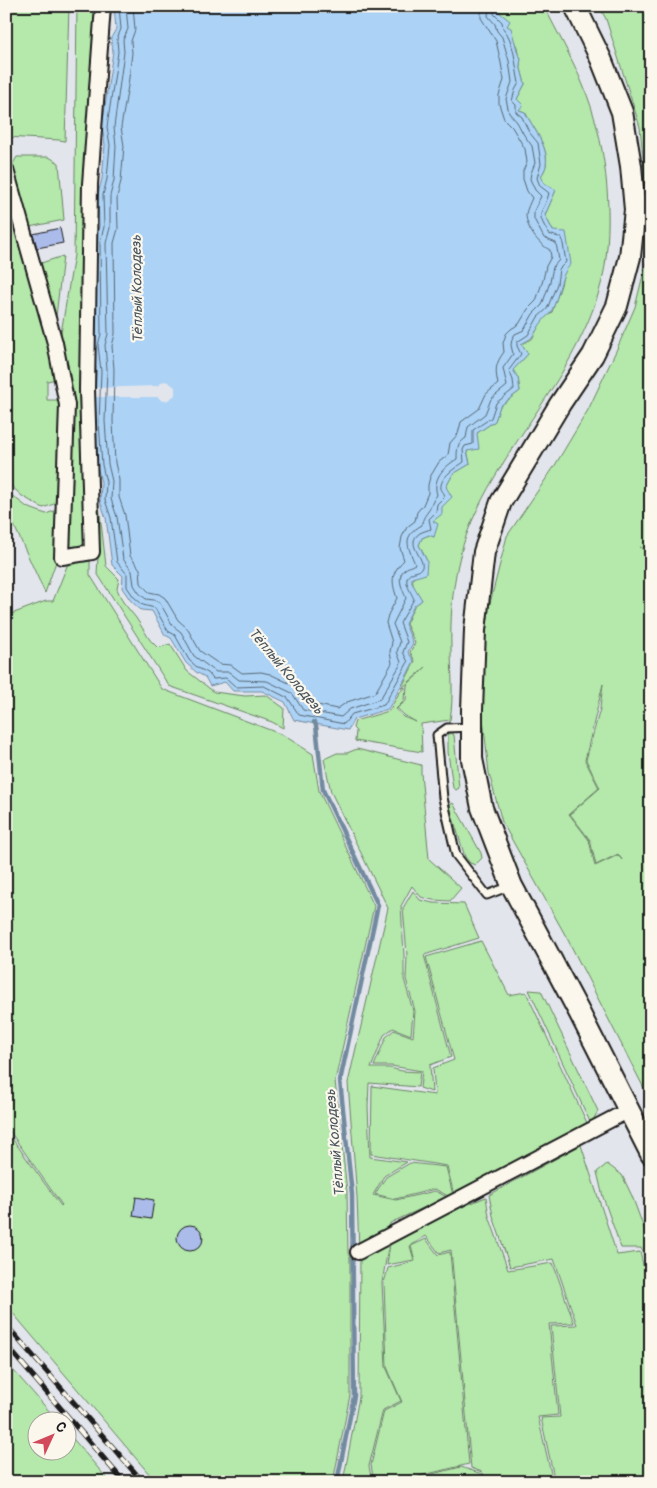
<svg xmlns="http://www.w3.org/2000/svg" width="657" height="1488" font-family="Pangolin,sans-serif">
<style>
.green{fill:#b4e9ab;stroke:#688264;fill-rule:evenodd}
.water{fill:#acd3f6;stroke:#728a9f}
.pier{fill:#e3e5ec}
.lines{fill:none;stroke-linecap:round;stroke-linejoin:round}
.shore{stroke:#566573;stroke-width:1}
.stream{stroke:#728a9f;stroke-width:4.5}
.building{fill:#abbceb;stroke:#1c1c1c}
.lane-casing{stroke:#1c1c1c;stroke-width:11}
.street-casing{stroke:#1c1c1c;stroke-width:18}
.secondary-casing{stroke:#1c1c1c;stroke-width:24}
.lane{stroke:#fbf7ec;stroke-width:7}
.street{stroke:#fbf7ec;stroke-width:14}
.secondary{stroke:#fbf7ec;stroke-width:20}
.rail-casing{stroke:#1c1c1c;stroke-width:5.5}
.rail{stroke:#fbf7ec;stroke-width:4;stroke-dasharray:11;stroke-linecap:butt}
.labels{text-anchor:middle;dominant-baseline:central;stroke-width:4.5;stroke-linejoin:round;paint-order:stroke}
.water-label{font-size:14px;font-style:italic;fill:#47535d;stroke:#fbf7ec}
</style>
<rect width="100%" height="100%" fill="#e3e5ec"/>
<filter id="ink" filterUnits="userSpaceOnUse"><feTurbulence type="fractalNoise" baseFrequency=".02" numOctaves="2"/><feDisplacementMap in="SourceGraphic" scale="10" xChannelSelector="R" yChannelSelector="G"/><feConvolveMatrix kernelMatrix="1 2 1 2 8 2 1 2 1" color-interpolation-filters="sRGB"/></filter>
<g filter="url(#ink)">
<!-- green -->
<g class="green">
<polygon points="6,6 69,6 65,141 59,140 6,137"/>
<polygon points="77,6 100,6 89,547 67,551 68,365 61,346 61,333 74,255"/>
<path d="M501 6H544C557 32 572 58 583 85 606 140 613 208 605 266 599 302 582 338 564 369 532 423 491 472 468 531 454 567 450 608 451 647 451 672 454 695 450 720L421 724 422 752 355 741 356 731 353 728 355 721 389 711 399 693 405 687 404 701 396 709 403 717 416 722 404 715 397 708 406 701 407 685 426 667 401 689 415 661 410 652 415 643 406 624 414 606 422 600C407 578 411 580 427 561L419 545 422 538 429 535 434 537 432 522 441 507 446 487 453 474 470 464 467 450 477 433 495 421 500 406 520 391 518 378 513 370 528 354 521 344 532 339 542 320 552 312 561 285 564 271 553 231 545 215 556 190 544 183 541 176C543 173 546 168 546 165 549 147 533 128 525 112L519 110 517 99 525 84 520 65 521 58 518 54 517 47 499 12Z"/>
<polygon points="599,6 651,6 651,235 640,127 606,19"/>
<polygon points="17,157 49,157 59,163 64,220 29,227 12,165"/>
<polygon points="6,190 57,379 47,381 47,400 62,400 59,502 43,508 22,496 6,481"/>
<path d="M651 243V554L640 547 651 556V1102L568 940 502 822 489 773 480 690 489 607 507 536 554 467 588 410 616 351 635 307ZM603 684 600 709 586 760 600 788 570 814 590 840 596 865 618 854 622 860 618 855 595 866 589 840 569 814 599 788 585 760Z"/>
<polygon points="63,256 55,325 38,264"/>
<polygon points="6,491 27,507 46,514 59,509 57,559 45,593 6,508"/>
<polygon points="99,505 106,566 119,579 117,589 123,602 136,618 150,640 158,648 170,644 187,671 214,692 245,696 266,695 284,708 283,728 272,722 169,686 97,573 98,558 93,510"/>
<polygon points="90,558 90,575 162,689 283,735 313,754 319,791 374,906 335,1081 347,1191 348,1253 350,1257 350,1395 333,1482 156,1482 6,1305 6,1130 61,1206 62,1205 6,1126 6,616 46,601 53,601 69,561"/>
<polygon points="451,733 454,735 459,788 456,790 453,788 448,752 448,735"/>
<polygon points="357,749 421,765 421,773 429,859 461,888 450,901 433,900 421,897 412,886 401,906 404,955 404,979 413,1011 411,1035 393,1028 384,1035 371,1068 390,1068 402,1071 420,1072 418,1087 369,1083 368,1106 370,1157 407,1162 384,1176 373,1195 396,1200 435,1191 447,1197 390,1223 389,1233 359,1250 357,1197 348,1083 388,908 331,792 324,759 337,753 347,753"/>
<polygon points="453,803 481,853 482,858 475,865 470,863 465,857 451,811 450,805"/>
<polygon points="413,891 420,900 433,903 464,904 479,938 424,955 451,1057 430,1065 432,1092 420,1088 422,1071 391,1066 374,1066 386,1037 394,1030 413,1037 415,1011 406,979 407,955 403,908"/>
<polygon points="481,941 509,995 526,992 588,1125 454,1195 447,1166 371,1154 372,1086 435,1095 433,1068 454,1060 426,957"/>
<polygon points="529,990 541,991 598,1111 591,1124"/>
<polygon points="581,1145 617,1255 640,1252 651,1298 651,1482 555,1482 541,1418 560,1417 551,1326 577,1325 554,1259 510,1267 493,1216 489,1195"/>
<polygon points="410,1163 446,1167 453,1195 448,1196 435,1189 395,1199 375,1194 386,1177"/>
<polygon points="607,1164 622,1175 632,1196 649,1242 650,1267 641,1248 621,1248 603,1197 597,1172"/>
<polygon points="486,1197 489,1216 508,1270 553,1263 574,1323 549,1324 558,1415 538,1417 553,1482 488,1482 482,1472 471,1468 451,1250 439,1253 426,1236 410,1246 414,1260 387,1265 391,1236"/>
<polygon points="390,1236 382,1283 386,1367 401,1401 383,1410 369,1466 372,1482 343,1482 359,1397 360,1253"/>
<polygon points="426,1239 438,1255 450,1252 469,1464 419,1476 417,1482 374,1482 371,1465 384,1411 402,1402 387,1367 384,1283 388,1268 415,1261 411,1246"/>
<polygon points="6,1362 57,1420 38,1420 38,1450 68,1450 68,1433 110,1482 6,1482"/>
<polygon points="461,1467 482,1474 487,1482 419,1482 420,1477"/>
</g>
<!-- water -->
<path class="water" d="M114 6H501L499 12 510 21 507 26 511 28 518 54 521 58 520 65 525 84 517 99 523 105 519 110 525 112C533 128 549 147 546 165 546 168 543 173 541 176L544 183 556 190 545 215 553 231 566 232 571 264C559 276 560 295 552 310 550 315 545 317 542 322 533 334 536 337 521 344L528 354 513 370 518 378 520 391 500 406 495 421 477 433 479 449 467 451 470 464 453 474 446 487 452 497 442 507V514L433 521 438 524 434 537 429 535 422 538 419 545 427 561 426 574 412 578V583L422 600 414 606 405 624 413 643 408 652 414 661C406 678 397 693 388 709L354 719 348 730 294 720 285 702 262 691H233L225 682 210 686 205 677 196 672 186 663 171 638 165 635 152 611 141 610 131 601 122 588 123 576 112 565 106 518 100 501 101 482 97 466 94 423 96 370 93 344 96 334V313L95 241 99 226 98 194 102 179 105 145 102 127 113 51 111 38 116 29Z"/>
<!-- pier -->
<polygon class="pier" points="164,381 168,382 175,387 175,395 168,400 162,401 158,397 94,397 94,388 157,386"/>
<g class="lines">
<!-- shore -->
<g class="shore">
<path d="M119 6 121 29 117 39 118 52 107 127 110 145 107 179 103 195 104 227 100 242 101 334 98 345 101 371 99 422 102 465 106 482 105 500 111 518 117 562 127 574V587L134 597 143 605 155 608 168 631 175 635 189 660 198 668 208 673 213 679 226 678 236 687 264 686 288 698 299 715 344 724 352 714 384 705 408 662 403 652 407 642 400 623 414 599C410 590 400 577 414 572 415 572 420 571 421 569 428 560 403 544 420 533 424 531 428 530 431 529L429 519 436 512 437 504 445 496C444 493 442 491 441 489 439 477 457 467 464 462L463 450 465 446 473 444V430L491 418 496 403 514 389 513 380 509 370 521 354 517 346V342L528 335 538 317 547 309 557 284 559 269 566 262 562 238 549 234C534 209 543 216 549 193L540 186 537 178 541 164 538 143 529 132 522 117 516 112V105L512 101 515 90 519 83C515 65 515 42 503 28L502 22 494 14 495 6"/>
<path d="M126 6 128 29 123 40 124 52 114 127 116 146 114 180 110 196V228L106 243 108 334 105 345 107 369 105 421 108 464 112 481 111 499 117 517 123 559 132 571 134 585 139 593 146 599 154 600 160 603 173 626 181 632 194 656 216 672H229L239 680 267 681 292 693 303 710 341 717 350 709 380 699 399 667 401 662 397 652 400 642 393 624 406 598C403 590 396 578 404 570 407 567 412 566 415 564 408 546 401 537 422 525 423 517 425 516 429 510 432 505 432 501 437 495 432 478 444 467 457 459 457 449 457 444 466 438L468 427 485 414 491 399 507 386 503 368 513 354 511 345 512 339 515 334 524 330 533 314 542 305 550 282 553 267 559 260 556 243 544 238 534 219V211L541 196 535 190 530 179 531 173 535 163 532 146 524 135 517 122 509 113 506 99 512 82 509 61 502 37 497 31 495 24 488 16 489 6"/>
<path d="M133 6 135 30 131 41 132 53 128 86 121 127 124 146 121 181 117 197 118 229 114 243 115 334 112 346 114 369 113 421 115 463 119 480V497L125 515 130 556 140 569 141 583 145 588 149 592 159 594 165 598 178 620 187 628 200 651 219 664 231 665 242 673 261 672 270 674 297 687 308 703 337 709 347 702 375 693 392 663 390 652 392 642 386 623 388 615 397 598C391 581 391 573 404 560L400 548 402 537 407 527 415 521 417 512 423 505 428 493V485L430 477 439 462 448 455 450 443 458 434 461 422 479 409 486 394 498 384C495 370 495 364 504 352L503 343 506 334 511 329 519 324 528 309 536 301 543 280 546 266 551 257 550 250C538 244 526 228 526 214 527 208 530 203 532 198L527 191 523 179V171L527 162 525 149 512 127 504 119 499 104V95L504 80 501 63 496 41 481 18V6"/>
</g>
<!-- stream -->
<polyline class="stream" points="314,722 316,725 323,790 378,905 340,1081 352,1194 354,1396 337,1482"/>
</g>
<!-- building -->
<g class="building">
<polygon points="60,228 63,243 37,248 33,234"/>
<polygon points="136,1197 154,1200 151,1219 133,1216"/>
<circle cx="190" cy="1238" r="13"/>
</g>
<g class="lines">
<defs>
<polyline id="lane" points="472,727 447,728 437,735 443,798 456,855 487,895 510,886"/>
<g id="street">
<polyline points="6,170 55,343 67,405 62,557 92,552 87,390 90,184 103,6"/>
<polyline points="358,1252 629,1110"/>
</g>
<polyline id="secondary" points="575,6 601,59 622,112 631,166 635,210 630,257 617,306 593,355 560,404 501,502 484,552 475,630 472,710 472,759 482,808 512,886 579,1012 651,1154"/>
</defs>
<!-- lane casing -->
<use href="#lane" class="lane-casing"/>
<!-- street casing -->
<use href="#street" class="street-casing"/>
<!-- secondary casing -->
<use href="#secondary" class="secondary-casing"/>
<!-- lane -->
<use href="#lane" class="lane"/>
<!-- street -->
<use href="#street" class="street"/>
<!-- secondary -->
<use href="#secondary" class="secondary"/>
<defs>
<g id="rail">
<polyline points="6,1325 143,1482"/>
<polyline points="6,1345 124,1482"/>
</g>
</defs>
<!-- rail casing -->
<use href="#rail" class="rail-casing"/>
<!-- rail -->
<use href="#rail" class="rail"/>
</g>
</g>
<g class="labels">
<!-- water labels -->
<g class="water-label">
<text transform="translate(137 289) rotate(-91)">Тёплый Колодезь</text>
<text transform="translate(286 671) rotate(50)">Тёплый Колодезь</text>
<text transform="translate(335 1143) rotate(-95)">Тёплый Колодезь</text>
</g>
</g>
<!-- margin -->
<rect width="657" height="1488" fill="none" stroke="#fbf7ec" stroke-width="25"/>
<rect x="12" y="12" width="632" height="1463" fill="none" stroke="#1c1c1c" stroke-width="2" filter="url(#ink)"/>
<!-- north arrow -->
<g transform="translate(52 1436) rotate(46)"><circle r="24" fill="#fbf7ec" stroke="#a29f99"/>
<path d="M0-4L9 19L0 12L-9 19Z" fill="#d1495b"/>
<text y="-8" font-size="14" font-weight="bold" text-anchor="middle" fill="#1c1c1c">С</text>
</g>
</svg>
